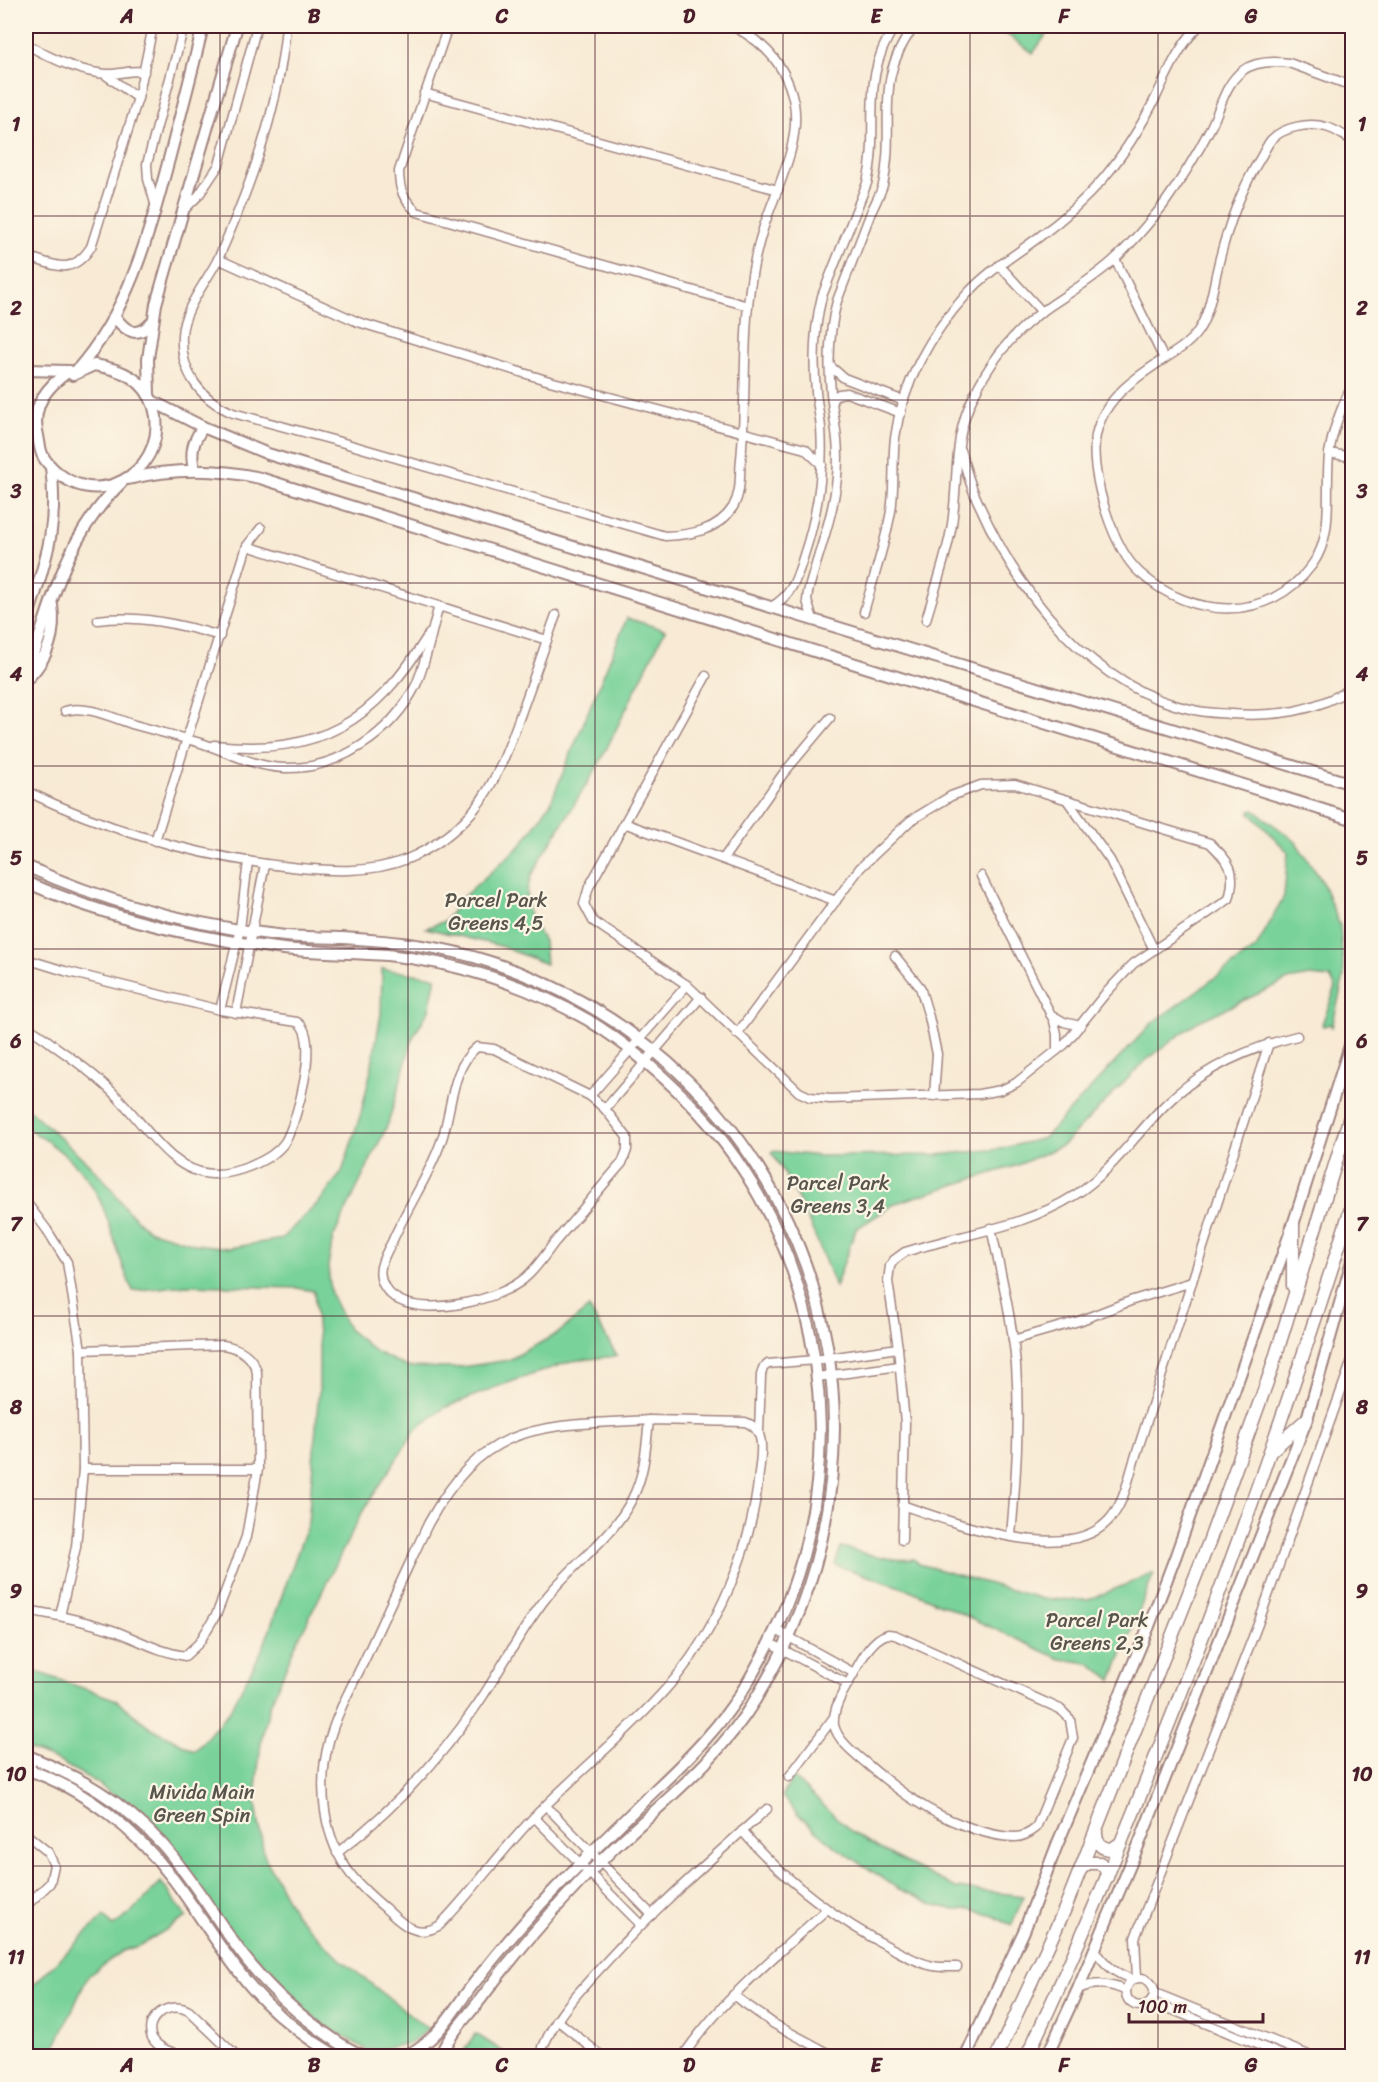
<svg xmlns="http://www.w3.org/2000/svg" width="1378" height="2082" font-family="Sriracha,sans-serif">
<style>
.green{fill:#78d299;stroke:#617862;stroke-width:1.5}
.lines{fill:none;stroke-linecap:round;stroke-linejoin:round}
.minor-casing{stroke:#a18480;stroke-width:11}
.tertiary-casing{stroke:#a18480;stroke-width:14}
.secondary-casing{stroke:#a18480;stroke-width:15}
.minor{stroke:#fff;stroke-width:8}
.tertiary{stroke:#fff;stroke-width:10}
.secondary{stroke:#fff;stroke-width:12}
.grid{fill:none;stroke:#4a1f2b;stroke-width:1.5;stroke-opacity:0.55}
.labels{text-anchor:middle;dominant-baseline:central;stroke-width:4.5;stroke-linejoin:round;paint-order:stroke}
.park-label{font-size:20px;fill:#58554c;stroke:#fcf5e5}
.neatline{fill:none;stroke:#4a1f2b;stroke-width:2}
.grid-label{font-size:20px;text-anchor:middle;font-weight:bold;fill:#4a1f2b}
</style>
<rect width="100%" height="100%" fill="#fcf5e5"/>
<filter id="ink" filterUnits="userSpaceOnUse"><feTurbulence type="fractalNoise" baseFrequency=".0167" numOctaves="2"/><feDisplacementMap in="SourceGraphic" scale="12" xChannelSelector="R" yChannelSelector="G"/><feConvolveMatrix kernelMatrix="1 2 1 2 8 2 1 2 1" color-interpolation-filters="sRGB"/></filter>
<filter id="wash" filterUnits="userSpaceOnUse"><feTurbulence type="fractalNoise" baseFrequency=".008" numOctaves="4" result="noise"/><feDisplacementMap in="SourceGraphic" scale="24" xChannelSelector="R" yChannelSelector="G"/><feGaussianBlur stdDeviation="1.35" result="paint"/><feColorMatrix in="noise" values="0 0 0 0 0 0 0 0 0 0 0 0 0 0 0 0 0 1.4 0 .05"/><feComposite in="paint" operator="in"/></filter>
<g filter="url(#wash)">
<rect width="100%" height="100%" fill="#f8ead4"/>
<!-- green -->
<g class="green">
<polygon points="995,26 1056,26 1054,28 1052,27 1033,53"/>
<polygon points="627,618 665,630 599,764 531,875 527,891 530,919 544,941 546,964 500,946 426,928 445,921 463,897 521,845 550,804"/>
<path d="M1254 810 1295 841 1322 881 1340 926 1344 976 1332 1027 1330 1024 1323 1026 1322 1024 1336 987 1330 978 1310 976 1288 980 1197 1022 1144 1062 1063 1145 1018 1165 896 1203 856 1229 835 1287C818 1241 799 1195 772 1153L773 1151 820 1156 936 1155 1000 1149 1044 1138 1151 1024 1256 948 1284 896 1288 852 1250 813V811Z"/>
<path d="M382 969 436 977 429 1010 413 1037 388 1124 333 1238 328 1266 331 1294 348 1329 376 1352 407 1367 455 1368 509 1360 558 1333 589 1308 617 1356 572 1361 496 1387 444 1408 416 1429 361 1514 296 1644 269 1707 261 1742 255 1797 264 1855 295 1914 340 1959 428 2029 411 2043 380 2049 367 2050 324 2025 293 2003 241 1949 135 1812 96 1782 58 1761 26 1748V1670L37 1672 114 1699 150 1727 195 1751 229 1712 263 1648 308 1523 319 1390V1346L314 1291 297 1288 186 1285 133 1291C115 1254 110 1207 84 1174 67 1154 47 1141 26 1127V1107L86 1161 108 1184 126 1209 148 1230 195 1244 230 1248 281 1239 321 1200 342 1172 361 1113 371 1070 381 1014Z"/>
<path d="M841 1547C862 1553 893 1562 914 1559L919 1564 1043 1599 1088 1600 1154 1573 1112 1680 1089 1663 1060 1659 910 1590 835 1565Z"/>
<polygon points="793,1777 852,1832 878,1848 956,1888 1024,1896 1011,1926 994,1916 971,1910 955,1910 931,1904 897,1888 836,1847 798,1815 782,1796"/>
<polygon points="161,1882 187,1917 141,1945 123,1951 92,1973 88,1976 51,2056 26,2056 26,2009 33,1985 104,1916 113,1926 131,1913"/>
<polygon points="476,2034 510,2056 460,2056"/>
</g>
</g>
<g filter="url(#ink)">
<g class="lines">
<defs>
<g id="minor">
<path d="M286 26C279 108 252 182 219 257 208 280 183 309 182 335 180 372 200 399 233 413L344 443 665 536C690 535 718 531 733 507 742 491 739 476 741 459 746 408 743 356 748 305 750 286 753 265 758 247 768 201 802 152 794 103 787 66 765 42 732 26"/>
<path d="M448 26 399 171C399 190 403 199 417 212L748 306"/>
<path d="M26 44C50 58 78 72 106 74 119 75 131 69 144 72"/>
<polyline points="107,76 138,98"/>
<polyline points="424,93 778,190"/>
<path d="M1352 140C1344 136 1335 129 1326 127 1309 122 1283 127 1271 140 1267 145 1264 152 1261 157 1240 191 1227 228 1218 266 1213 287 1210 313 1198 331 1189 344 1177 351 1164 359 1133 379 1099 402 1095 442 1091 477 1113 549 1140 573 1192 619 1268 624 1312 565 1335 534 1325 491 1329 455 1332 431 1341 408 1352 386"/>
<polyline points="156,207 148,179 147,164 184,26"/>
<polyline points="186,208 199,195 219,165 257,26"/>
<path d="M26 256C55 265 71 277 91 247L138 98 153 26"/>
<polyline points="218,259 358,322 546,380 805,449 822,465"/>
<polyline points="1115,259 1164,359"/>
<polyline points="999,265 1042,312"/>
<polyline points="830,366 844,378 904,401"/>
<polyline points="832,399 839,394 847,393 901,413"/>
<path d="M960 450C966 468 970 486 978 502 1018 593 1092 689 1194 710 1205 713 1218 713 1230 714 1275 717 1314 712 1352 688"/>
<polyline points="1329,453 1352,457"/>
<polyline points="247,546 547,640"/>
<path d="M771 607C793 595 797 577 804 555 818 513 824 473 821 428 820 416 817 404 816 392 813 360 814 328 822 296L867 183C881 126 858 81 895 26"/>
<path d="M864 612C873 579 885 545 891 511 895 487 892 462 895 438 902 384 931 333 967 294 989 270 1014 256 1039 237 1062 220 1084 201 1103 179 1124 154 1142 125 1157 95 1169 70 1179 46 1199 26"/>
<path d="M813 619 807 601 808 592C820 546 838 507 838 457 838 435 833 415 831 393 828 362 829 331 837 301 848 272 859 243 870 215 874 205 880 195 883 185 897 126 871 80 915 26"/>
<path d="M98 620C139 615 180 624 220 636"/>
<path d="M926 620C935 588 947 556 952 524 959 477 952 439 974 395 991 360 1017 328 1050 306 1072 291 1096 277 1116 258 1133 242 1149 223 1164 204 1182 179 1197 154 1211 127 1220 109 1225 84 1242 71 1255 61 1273 61 1289 63L1352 86"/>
<path d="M706 676 589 887 584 904 593 921 687 985 799 1092 810 1097 830 1099 979 1094 1001 1090 1016 1083 1065 1044 1105 994 1133 964 1229 899C1237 870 1230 863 1210 843L1015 784 981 785 951 796 910 821 860 868 737 1034"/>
<path d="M65 711C86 704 115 719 135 725 157 731 179 737 201 743 228 752 255 767 284 768 339 770 392 733 416 685 427 660 431 632 439 606"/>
<path d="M214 745C321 756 374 722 429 634"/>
<path d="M26 791C109 831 198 857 291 867 329 871 370 874 407 859 432 849 456 831 473 811 498 781 511 741 524 705 535 675 545 645 556 615"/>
<polyline points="1067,800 1110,860 1154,950"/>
<polyline points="624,823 836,901"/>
<polyline points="155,841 247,546 261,528"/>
<polyline points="723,859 783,774 830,718"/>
<polyline points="981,876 1054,1021 1057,1034 1057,1050"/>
<polyline points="895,956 920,987 929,1017 937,1054 934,1096"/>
<path d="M26 959 65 971 220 1010 297 1022C321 1035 297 1122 285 1142 272 1161 234 1175 212 1174 172 1172 147 1128 122 1102 103 1081 79 1063 56 1047 46 1039 37 1032 26 1027"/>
<polyline points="220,1010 240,929 248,861"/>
<polyline points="236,1013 265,864"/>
<polyline points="1050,1014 1064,1022 1080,1026"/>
<path d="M477 1047 494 1049 590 1096 605 1109 627 1137V1150L622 1163C599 1189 577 1217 554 1243 545 1255 536 1269 525 1278 500 1300 429 1316 399 1300 387 1294 378 1281 381 1267 383 1258 388 1249 392 1242 407 1207 430 1175 442 1139 452 1109 451 1068 477 1047Z"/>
<polyline points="590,1096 687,985"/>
<polyline points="605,1109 701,997"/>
<polyline points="26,1202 47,1230 67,1262 81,1350 83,1469 76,1547 60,1616"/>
<path d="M991 1228C1001 1273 1012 1319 1016 1365 1020 1422 1016 1479 1011 1536"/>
<polyline points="1013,1340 1079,1321 1133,1300 1192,1282"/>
<polyline points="817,1377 900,1366"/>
<path d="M649 1420 745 1422C767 1429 761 1454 759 1473 752 1549 717 1633 665 1690 625 1735 577 1773 535 1816 501 1851 473 1891 440 1925 417 1940 401 1923 385 1908 373 1898 362 1888 352 1876 323 1839 317 1786 329 1741 337 1712 353 1684 366 1657 386 1613 407 1569 428 1524 486 1418 542 1427 649 1420Z"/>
<polyline points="759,1432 761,1375 763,1368 768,1364 815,1360 898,1348"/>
<polyline points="83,1469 258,1469"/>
<path d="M902 1505C952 1522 1066 1566 1108 1521 1124 1505 1128 1479 1135 1458L1269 1043"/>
<path d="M902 1540 905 1423 898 1348 888 1281 890 1266 894 1260 905 1252 915 1249C969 1233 1027 1226 1075 1195 1112 1171 1134 1136 1165 1105 1200 1070 1249 1048 1297 1036"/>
<path d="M26 1610C57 1615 86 1621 115 1631 139 1640 159 1652 185 1656L199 1643 217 1613 246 1537 258 1469 257 1372C252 1355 240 1348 223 1345L81 1350"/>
<polyline points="776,1630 854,1673"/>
<path d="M888 1634 895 1635 1060 1709 1070 1719 1073 1738 1036 1828C1030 1833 1023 1837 1015 1837 986 1837 941 1818 917 1802 899 1791 882 1777 866 1763 855 1754 837 1740 834 1725 832 1708 845 1689 853 1675 861 1660 871 1639 888 1634Z"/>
<polyline points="776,1646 848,1684"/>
<polyline points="789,1777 834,1717"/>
<polyline points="26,1780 33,1758"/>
<polyline points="546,1806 652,1915"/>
<polyline points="534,1817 641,1925"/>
<path d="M742 1831C784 1880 834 1918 891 1948 903 1954 916 1962 929 1965 938 1968 948 1967 957 1967"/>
<polyline points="26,1834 48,1852 54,1865 50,1883 26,1906"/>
<path d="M337 1853C392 1811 438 1762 477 1705 501 1670 520 1631 546 1598 573 1563 612 1539 632 1499 645 1474 646 1447 649 1420"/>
<path d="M1095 1949C1104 1965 1116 1974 1132 1979"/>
<circle cx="1140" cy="1992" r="14"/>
<polyline points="1137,1978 1135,1938 1258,1624 1352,1360"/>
<path d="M1078 1989C1095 1982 1109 1983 1126 1991"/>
<polyline points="1155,1993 1311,2056"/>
<polyline points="733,1995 774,2024 834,2056"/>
<polyline points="1151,2001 1285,2056"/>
<polyline points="557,2020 602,2056"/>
<path d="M543 2047C556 2015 582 1988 605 1963 655 1908 711 1859 767 1809"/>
<path d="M184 2056C175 2053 164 2051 157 2044 137 2025 165 1998 189 2011L236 2056"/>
<path d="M683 2056C722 1999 776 1956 827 1909"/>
</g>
<g id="tertiary">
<path d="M115 317C126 332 138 339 152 322"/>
<path d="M94 365C121 369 145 379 154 407 170 463 107 512 59 474 53 469 45 462 42 454 39 447 39 438 37 431 32 404 48 386 69 371L73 375Z"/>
<polyline points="26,370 69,371"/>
<path d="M76 371C128 313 148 237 168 163 180 117 192 72 203 26"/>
<polyline points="149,395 148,359 156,304 237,26"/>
<polyline points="152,401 203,427 268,454 1352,784"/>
<path d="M194 469C190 452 193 441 203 427"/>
<path d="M128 479C173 468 215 468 260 478L1352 819"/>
<path d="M26 623C44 564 59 531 51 467"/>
<path d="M26 678C52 604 63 539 122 482"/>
<path d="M28 678C48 658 56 633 52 605"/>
<path d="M26 866C105 902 191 925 277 935 299 938 321 937 343 938 393 941 442 946 490 962 804 1065 929 1420 755 1700 719 1759 663 1802 613 1849 566 1894 522 1944 483 1996 469 2015 449 2034 440 2056"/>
<path d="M26 882C105 917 189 937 276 948 313 953 350 952 387 955 457 962 527 985 588 1020 626 1043 658 1071 689 1102 800 1216 844 1386 807 1540 795 1592 773 1640 746 1685 722 1725 689 1758 655 1790 622 1822 589 1855 556 1888 526 1919 498 1952 471 1987 451 2013 440 2037 409 2054"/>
<path d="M26 1755C81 1778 120 1799 162 1844 188 1873 209 1908 232 1940 256 1975 284 2003 318 2028 333 2039 348 2050 365 2056"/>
<path d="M26 1769C85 1789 136 1830 174 1880 200 1915 223 1954 252 1988 276 2015 305 2038 337 2056"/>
<polyline points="391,2056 409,2054 420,2056"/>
<polyline points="966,2056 1024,1931 1057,1845 1149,1626 1176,1555 1293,1225 1352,1039"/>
<polyline points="1047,2056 1078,1989 1139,1844 1307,1419 1352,1261"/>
</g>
<g id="secondary">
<polyline points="1293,1225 1293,1286"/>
<polyline points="1272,1450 1307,1419"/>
<path d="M1096 1833C1096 1843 1101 1849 1112 1849L1121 1843"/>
<polyline points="1082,1868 1088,1863 1100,1863 1106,1869 1107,1877"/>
<polyline points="997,2056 1064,1911 1209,1542 1271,1371 1352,1110"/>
<path d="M1027 2056C1072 1962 1113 1864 1152 1766 1226 1582 1292 1395 1352 1205"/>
</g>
</defs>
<!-- minor casing -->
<use href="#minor" class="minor-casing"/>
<!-- tertiary casing -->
<use href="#tertiary" class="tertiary-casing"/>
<!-- secondary casing -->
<use href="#secondary" class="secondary-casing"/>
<!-- minor -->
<use href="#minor" class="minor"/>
<!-- tertiary -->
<use href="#tertiary" class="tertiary"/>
<!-- secondary -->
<use href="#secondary" class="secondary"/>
</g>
</g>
<!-- grid -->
<path class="grid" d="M220 26V2056M408 26V2056M595 26V2056M783 26V2056M970 26V2056M1158 26V2056M26 216H1352M26 400H1352M26 583H1352M26 766H1352M26 949H1352M26 1133H1352M26 1316H1352M26 1499H1352M26 1682H1352M26 1866H1352"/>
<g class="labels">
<!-- park labels -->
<g class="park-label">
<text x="496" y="900">Parcel Park<tspan x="496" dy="23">Greens 4,5</tspan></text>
<text x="838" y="1183">Parcel Park<tspan x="838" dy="23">Greens 3,4</tspan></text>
<text x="1097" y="1620">Parcel Park<tspan x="1097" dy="23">Greens 2,3</tspan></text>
<text x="202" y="1792">Mivida Main<tspan x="202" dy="23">Green Spin</tspan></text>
</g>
</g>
<!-- margin -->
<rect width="1378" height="2082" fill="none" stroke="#fcf5e5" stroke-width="66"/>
<!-- scale -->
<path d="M1129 2013v9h134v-9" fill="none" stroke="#4a1f2b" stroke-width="3"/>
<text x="1138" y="2013" font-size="18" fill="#4a1f2b" stroke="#fcf5e5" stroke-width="4.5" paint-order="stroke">100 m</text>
<rect x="33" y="33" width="1312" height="2016" class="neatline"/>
<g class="grid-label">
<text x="127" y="23">A</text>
<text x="314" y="23">B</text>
<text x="502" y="23">C</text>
<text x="689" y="23">D</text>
<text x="876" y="23">E</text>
<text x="1064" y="23">F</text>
<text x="1251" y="23">G</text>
<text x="16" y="131">1</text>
<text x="1362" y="131">1</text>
<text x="16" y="315">2</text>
<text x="1362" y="315">2</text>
<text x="16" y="498">3</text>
<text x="1362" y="498">3</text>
<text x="16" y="681">4</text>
<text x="1362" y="681">4</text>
<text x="16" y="865">5</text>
<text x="1362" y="865">5</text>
<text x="16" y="1048">6</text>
<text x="1362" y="1048">6</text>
<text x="16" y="1231">7</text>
<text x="1362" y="1231">7</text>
<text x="16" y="1414">8</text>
<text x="1362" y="1414">8</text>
<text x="16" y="1598">9</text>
<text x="1362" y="1598">9</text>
<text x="16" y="1781">10</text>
<text x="1362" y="1781">10</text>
<text x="16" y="1964">11</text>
<text x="1362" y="1964">11</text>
<text x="127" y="2072">A</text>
<text x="314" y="2072">B</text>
<text x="502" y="2072">C</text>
<text x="689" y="2072">D</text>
<text x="876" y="2072">E</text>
<text x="1064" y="2072">F</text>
<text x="1251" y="2072">G</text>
</g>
</svg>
